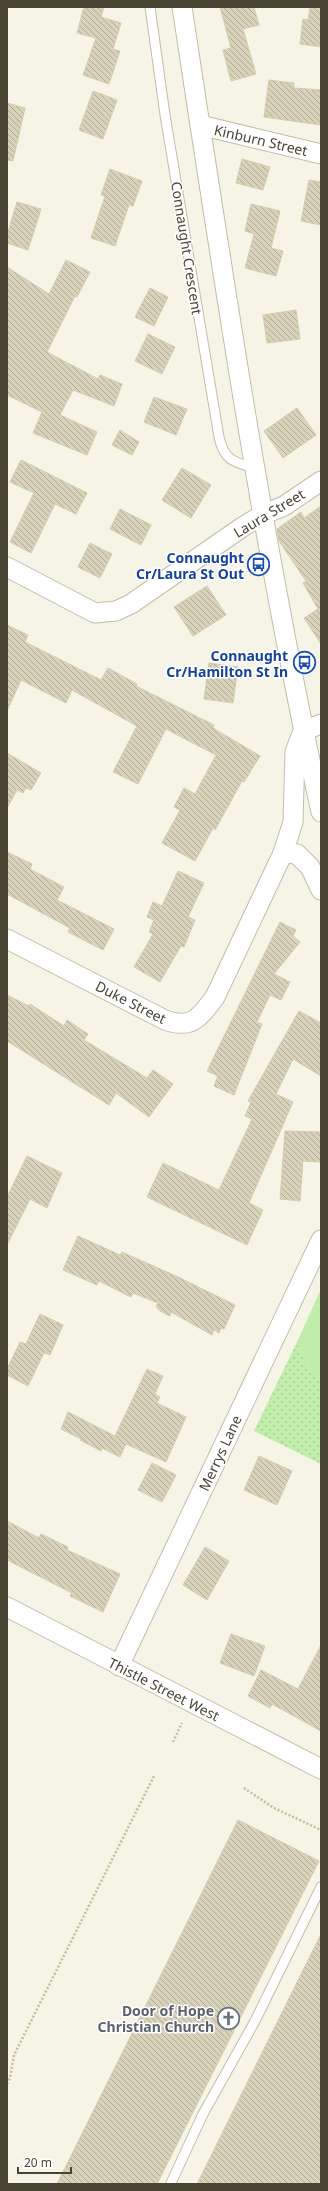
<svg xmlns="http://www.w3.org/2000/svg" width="328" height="2191" font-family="'Noto Sans',sans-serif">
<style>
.grass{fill:url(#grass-dots)}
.pitch{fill:#c1edab}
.building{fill:url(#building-back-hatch);stroke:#d3cdad}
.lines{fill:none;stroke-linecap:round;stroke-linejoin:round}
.service-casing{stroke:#c1bea8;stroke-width:11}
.minor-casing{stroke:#c1bea8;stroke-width:21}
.path{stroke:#c4be97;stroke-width:2.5;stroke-dasharray:2 2;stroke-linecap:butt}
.service{stroke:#fff;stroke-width:9}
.minor{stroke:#fff;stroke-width:19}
.labels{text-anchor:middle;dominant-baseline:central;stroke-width:3;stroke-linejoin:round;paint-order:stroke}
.street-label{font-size:14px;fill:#484535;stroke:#fff}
.transit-label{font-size:14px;font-weight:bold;fill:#164399;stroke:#fff;text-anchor:end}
.worship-label{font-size:14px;font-weight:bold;fill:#5b616d;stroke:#fff;text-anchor:end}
</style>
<defs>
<pattern id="grass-dots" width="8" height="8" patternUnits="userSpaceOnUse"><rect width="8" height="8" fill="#c1edab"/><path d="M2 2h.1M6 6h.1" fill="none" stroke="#a7cd94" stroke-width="1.8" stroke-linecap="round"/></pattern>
<pattern id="building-back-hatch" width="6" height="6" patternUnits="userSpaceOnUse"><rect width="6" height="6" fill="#d8d2ba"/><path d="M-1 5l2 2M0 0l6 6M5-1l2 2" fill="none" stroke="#b1ac98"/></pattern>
</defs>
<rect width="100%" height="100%" fill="#f5f4e6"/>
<!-- grass -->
<polygon class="grass" points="297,1342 310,1371 321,1376 321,1464 254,1431"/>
<!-- pitch -->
<polygon class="pitch" points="321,1289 321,1376 310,1371 297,1342"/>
<!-- building -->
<g class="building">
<polygon points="84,7 104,7 101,17 121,23 113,49 120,51 109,84 83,75 96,38 77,33"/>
<polygon points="220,7 254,7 259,25 243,29 256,74 231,81 223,50 231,48"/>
<polygon points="310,7 321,7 321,47 300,44 303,19 308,20"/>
<polygon points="269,80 294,83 294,88 321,90 321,125 264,117"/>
<polygon points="93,91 117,100 103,139 79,130"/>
<polygon points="7,103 25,108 13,161 7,160"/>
<polygon points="242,159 270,167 263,190 236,183"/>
<polygon points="110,169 142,181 133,206 129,205 115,246 91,238 105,196 101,195"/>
<polygon points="309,180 321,182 321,225 301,221"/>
<polygon points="17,202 41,209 28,250 7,243 7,235"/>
<polygon points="251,204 280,211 271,248 283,251 276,276 245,268 254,234 245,231"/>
<polygon points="66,260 90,272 77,297 75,296 47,352 98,379 100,375 122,384 114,406 73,390 60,415 97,432 87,455 33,433 42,412 7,395 7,267 49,294"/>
<polygon points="150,288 168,297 154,326 135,317"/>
<polygon points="296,310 300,339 267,343 263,315"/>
<polygon points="148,334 175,347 162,374 135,361"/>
<polygon points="154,397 187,409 176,435 144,422"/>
<polygon points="297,408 316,435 283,458 264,431"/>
<polygon points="120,430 139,442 132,455 112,445"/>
<polygon points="21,460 87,493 76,514 55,504 31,553 10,542 34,493 10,482"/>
<polygon points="182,468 211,485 191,518 162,500"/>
<polygon points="321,506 321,644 304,618 318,609 303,583 306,581 279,541 277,529 301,512 304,518"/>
<polygon points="120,509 151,525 141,545 110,529"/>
<polygon points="90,543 112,554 100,578 78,567"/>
<polygon points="207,586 226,615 193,636 174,607"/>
<polygon points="7,625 28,635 25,642 101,680 108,668 137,684 136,686 214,725 213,728 260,756 244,782 242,781 215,830 213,828 195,861 162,843 180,810 174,807 184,788 195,794 216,755 166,729 138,784 113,772 137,726 72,690 66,703 21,680 7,711"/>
<polygon points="209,663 238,667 233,703 204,699"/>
<polygon points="7,753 41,773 31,790 26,788 23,793 17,790 7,808"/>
<polygon points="7,852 32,864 30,869 64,887 57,900 114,929 103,950 68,932 70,928 7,894"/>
<polygon points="178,871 204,883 188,917 195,920 184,947 181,946 160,982 134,967 153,934 149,932 154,920 147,917 153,902 162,906"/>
<polygon points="280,922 296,930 293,936 300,942 274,974 290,982 281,1000 270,995 257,1022 262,1024 234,1095 214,1086 218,1076 207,1071"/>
<polygon points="7,995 29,1006 30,1004 64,1026 67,1020 88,1034 84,1040 147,1078 153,1070 173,1084 149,1117 116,1093 109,1105 7,1041"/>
<polygon points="299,1011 321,1023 321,1076 293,1059 276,1094 293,1102 249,1203 263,1210 247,1245 147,1197 163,1163 219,1190 252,1119 245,1116 251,1102 248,1101"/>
<polygon points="285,1131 321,1132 321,1162 303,1161 300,1201 280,1199"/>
<polygon points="27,1156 62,1173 47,1208 30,1199 7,1245 7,1197"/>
<polygon points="78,1236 120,1255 122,1252 176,1276 235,1305 224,1329 221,1328 219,1333 214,1330 212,1335 171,1312 170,1316 160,1311 156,1307 158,1303 133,1293 131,1297 99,1281 97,1285 63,1270"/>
<polygon points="40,1314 63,1325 50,1355 44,1353 28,1386 7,1375 7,1369 20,1342 26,1344"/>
<polygon points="147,1369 163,1376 155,1394 160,1397 157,1403 186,1417 166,1462 126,1444 120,1457 102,1448 101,1451 80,1440 81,1439 61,1429 68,1412 115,1436"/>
<polygon points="259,1456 292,1471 277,1505 244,1490"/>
<polygon points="152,1463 176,1475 162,1502 138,1490"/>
<polygon points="7,1521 39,1538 41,1534 68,1547 67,1550 120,1574 103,1612 70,1596 72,1593 7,1560"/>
<polygon points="205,1547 229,1561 207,1600 183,1585"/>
<polygon points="231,1634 265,1646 254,1676 220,1663"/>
<polygon points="321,1645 321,1731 272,1704 270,1708 248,1696 261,1670 298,1689"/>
<polygon points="238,1820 319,1861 157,2184 57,2184"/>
<polygon points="321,1934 321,2184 197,2184"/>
</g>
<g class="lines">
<defs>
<g id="service">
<path d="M150 7 165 115 219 437C224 460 233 462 254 468"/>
<polyline points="171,2183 203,2114 255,2021 321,1887"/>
</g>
<g id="minor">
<path d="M182 7C223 276 263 546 321 812"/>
<polyline points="200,125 321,154"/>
<polyline points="7,567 95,613 116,611 131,604 241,528 262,515 284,506 321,481"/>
<polyline points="283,853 297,854 310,867 321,890"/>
<path d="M7 939 165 1020C192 1030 200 1017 215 997L283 853 293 822 295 752 303 731 321 724"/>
<polyline points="7,1607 321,1769"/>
<polyline points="119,1666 321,1240"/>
</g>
</defs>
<!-- service casing -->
<use href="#service" class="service-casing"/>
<!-- minor casing -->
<use href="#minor" class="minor-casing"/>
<!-- path -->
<g class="path">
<polyline points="173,1742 182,1723"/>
<polyline points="244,1788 274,1808 321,1830"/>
<polyline points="7,2084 10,2078 14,2055 154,1776"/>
</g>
<!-- service -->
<use href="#service" class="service"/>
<!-- minor -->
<use href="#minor" class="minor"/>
</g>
<!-- icons -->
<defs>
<symbol id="bus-ring" viewBox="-11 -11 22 22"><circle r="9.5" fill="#fff" stroke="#1a4fb4" stroke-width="1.5"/><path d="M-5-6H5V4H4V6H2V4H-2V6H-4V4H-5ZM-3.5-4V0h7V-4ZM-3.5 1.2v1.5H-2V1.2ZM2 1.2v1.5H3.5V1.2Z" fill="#1a4fb4"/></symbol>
<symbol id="church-ring" viewBox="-11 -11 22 22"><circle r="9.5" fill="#fff" stroke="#6b7280" stroke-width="1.5"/><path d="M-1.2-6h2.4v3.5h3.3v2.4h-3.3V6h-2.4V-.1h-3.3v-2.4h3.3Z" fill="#6b7280"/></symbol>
</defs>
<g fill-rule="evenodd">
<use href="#bus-ring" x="246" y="552" width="25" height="25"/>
<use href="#bus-ring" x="292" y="650" width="25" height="25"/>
<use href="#church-ring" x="216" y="2006" width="25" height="25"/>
</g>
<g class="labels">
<!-- street labels -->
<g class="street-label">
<text transform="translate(261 140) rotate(13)">Kinburn Street</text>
<text transform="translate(187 248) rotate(81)">Connaught Crescent</text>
<text transform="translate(269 513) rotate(-31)">Laura Street</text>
<text transform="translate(131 1002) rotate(27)">Duke Street</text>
<text transform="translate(220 1453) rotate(-65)">Merrys Lane</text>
<text transform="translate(164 1689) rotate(27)">Thistle Street West</text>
</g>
<!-- transit labels -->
<g class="transit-label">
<text x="244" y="557">Connaught<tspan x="244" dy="16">Cr/Laura St Out</tspan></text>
<text x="288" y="655">Connaught<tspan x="288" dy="16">Cr/Hamilton St In</tspan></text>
</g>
<!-- worship labels -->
<g class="worship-label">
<text x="214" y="2010">Door of Hope<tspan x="214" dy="16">Christian Church</tspan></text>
</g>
</g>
<!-- border -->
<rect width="328" height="2191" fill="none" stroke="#484535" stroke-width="16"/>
<!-- scale -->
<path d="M18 2167v6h53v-6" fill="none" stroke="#484535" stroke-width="2"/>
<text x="24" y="2167" font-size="12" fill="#484535" stroke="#ffffff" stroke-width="3" paint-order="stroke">20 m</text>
</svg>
